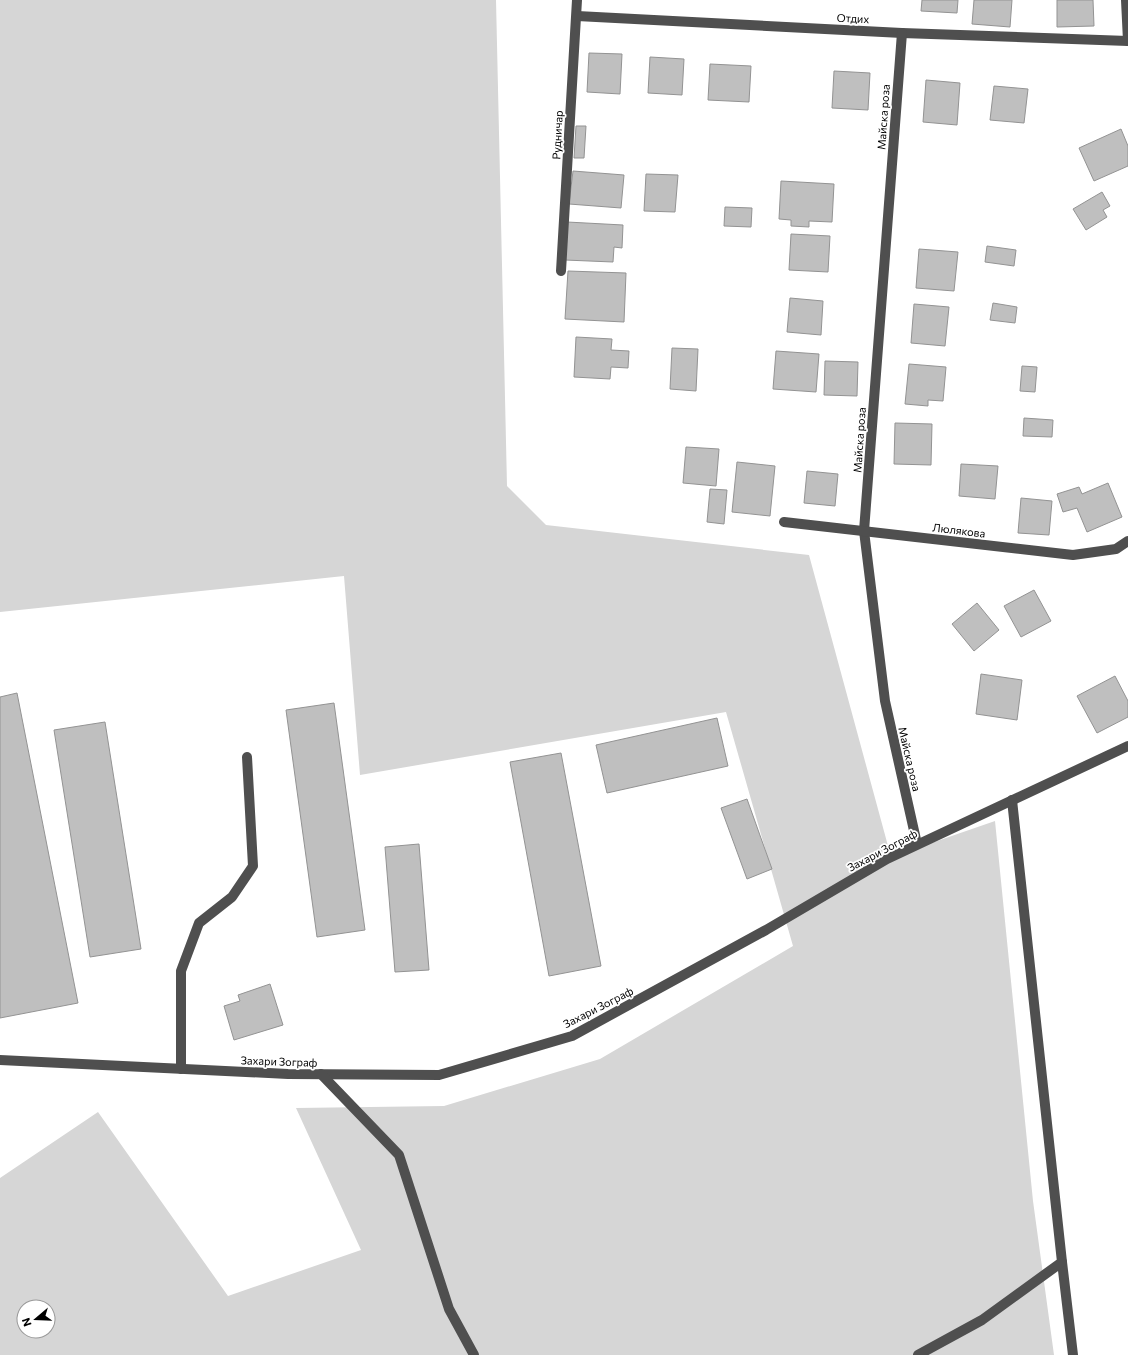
<svg xmlns="http://www.w3.org/2000/svg" width="1128" height="1355" font-family="Commissioner,sans-serif">
<style>
.green{fill:#d6d6d6;fill-rule:evenodd}
.building{fill:#bfbfbf;stroke:#939393}
.lines{fill:none;stroke-linecap:round;stroke-linejoin:round}
.minor{stroke:#4f4f4f;stroke-width:10}
.labels{text-anchor:middle;dominant-baseline:central;stroke-width:3.5;stroke-linejoin:round;paint-order:stroke}
.street-label{font-size:11px;fill:#000;stroke:#fff}
</style>
<rect width="100%" height="100%" fill="#fff"/>
<!-- green -->
<path class="green" d="M0 0H496L507 486 546 525 809 555 891 857 995 821 1033 1201 1054 1355H0V1178L98 1112 228 1296 361 1250 296 1108 444 1106 600 1059 793 946 726 712 360 775 344 576 0 612ZM24 1307H48V1331H24Z"/>
<!-- building -->
<g class="building">
<polygon points="922,0 958,0 957,13 921,11"/>
<polygon points="974,0 1012,0 1010,27 972,24"/>
<polygon points="1057,0 1093,0 1094,26 1057,27"/>
<polygon points="589,53 622,54 620,94 587,92"/>
<polygon points="650,57 684,59 682,95 648,93"/>
<polygon points="710,64 751,66 749,102 708,100"/>
<polygon points="834,71 870,73 868,110 832,108"/>
<polygon points="926,80 960,83 957,125 923,122"/>
<polygon points="994,86 1028,89 1024,123 990,120"/>
<polygon points="576,126 586,126 584,158 574,158"/>
<polygon points="1121,129 1128,146 1128,166 1094,181 1079,148"/>
<polygon points="573,171 624,175 621,208 569,204"/>
<polygon points="646,174 678,175 675,212 644,211"/>
<polygon points="781,181 834,184 832,222 809,221 809,227 791,226 791,220 779,219"/>
<polygon points="1102,192 1110,206 1103,210 1107,217 1086,230 1073,209"/>
<polygon points="725,207 752,208 751,227 724,226"/>
<polygon points="567,222 623,225 622,248 614,247 613,262 565,260"/>
<polygon points="791,234 830,236 828,272 789,270"/>
<polygon points="987,246 1016,250 1014,266 985,262"/>
<polygon points="919,249 958,252 954,291 916,288"/>
<polygon points="568,271 626,273 624,322 565,319"/>
<polygon points="790,298 823,301 821,335 787,332"/>
<polygon points="993,303 1017,307 1015,323 990,320"/>
<polygon points="914,304 949,307 945,346 911,343"/>
<polygon points="576,337 612,339 611,350 629,351 628,368 611,367 610,379 574,377"/>
<polygon points="672,348 698,349 696,391 670,389"/>
<polygon points="776,351 819,354 816,392 773,389"/>
<polygon points="825,361 858,362 857,396 824,395"/>
<polygon points="909,364 946,367 943,401 928,400 928,406 905,404"/>
<polygon points="1022,366 1037,367 1035,392 1020,391"/>
<polygon points="1024,418 1053,420 1052,437 1023,436"/>
<polygon points="895,423 932,424 931,465 894,464"/>
<polygon points="686,447 719,449 716,486 683,483"/>
<polygon points="737,462 775,466 770,516 732,512"/>
<polygon points="961,464 998,466 995,499 959,496"/>
<polygon points="807,471 838,474 835,506 804,503"/>
<polygon points="1108,483 1122,517 1087,532 1077,508 1063,512 1057,494 1079,487 1082,494"/>
<polygon points="710,489 727,490 724,524 707,522"/>
<polygon points="1021,498 1052,501 1049,535 1018,533"/>
<polygon points="1034,590 1051,621 1021,637 1004,606"/>
<polygon points="977,603 999,630 974,651 952,624"/>
<polygon points="981,674 1022,680 1017,720 976,714"/>
<polygon points="1115,676 1128,701 1128,717 1097,733 1077,696"/>
<polygon points="17,693 78,1003 0,1018 0,697"/>
<polygon points="334,703 365,930 317,937 286,710"/>
<polygon points="717,718 728,766 607,793 596,745"/>
<polygon points="105,722 141,949 90,957 54,730"/>
<polygon points="561,753 601,966 549,976 510,762"/>
<polygon points="747,799 772,869 747,879 721,808"/>
<polygon points="419,844 429,970 395,972 385,847"/>
<polygon points="270,984 283,1025 234,1040 224,1006 240,1001 238,995"/>
</g>
<g class="lines">
<!-- minor -->
<g class="minor">
<polyline points="1126,0 1128,41"/>
<polyline points="577,16 902,33 1128,41"/>
<polyline points="902,33 864,531 885,701 917,844"/>
<polyline points="561,271 577,0"/>
<polyline points="784,522 1073,555 1116,549 1128,541"/>
<polyline points="0,1060 288,1074 439,1075 572,1036 766,930 887,859 1128,746"/>
<polyline points="181,1069 181,971 199,923 232,897 253,866 247,757"/>
<polyline points="321,1074 399,1155 449,1309 474,1355"/>
<polyline points="1062,1262 1073,1355"/>
<polyline points="918,1355 982,1320 1062,1262 1012,800"/>
</g>
</g>
<g class="labels">
<!-- street labels -->
<g class="street-label">
<text transform="translate(853 18) rotate(3)">Отдих</text>
<text transform="translate(883 117) rotate(-86)">Майска роза</text>
<text transform="translate(557 135) rotate(-87)">Рудничар</text>
<text transform="translate(859 440) rotate(-86)">Майска роза</text>
<text transform="translate(959 530) rotate(7)">Люлякова</text>
<text transform="translate(910 759) rotate(77)">Майска роза</text>
<text transform="translate(882 850) rotate(-28)">Захари Зограф</text>
<text transform="translate(598 1007) rotate(-27)">Захари Зограф</text>
<text transform="translate(279 1061) rotate(2)">Захари Зограф</text>
</g>
</g>
<!-- north arrow -->
<g transform="translate(36 1319) rotate(251)"><circle r="19" fill="#ffffff" stroke="#999999"/>
<path d="M0-3L7 15L0 10L-7 15Z" fill="#000000"/>
<text y="-6" font-size="11" font-weight="bold" text-anchor="middle" fill="#000000">N</text>
</g>
</svg>
